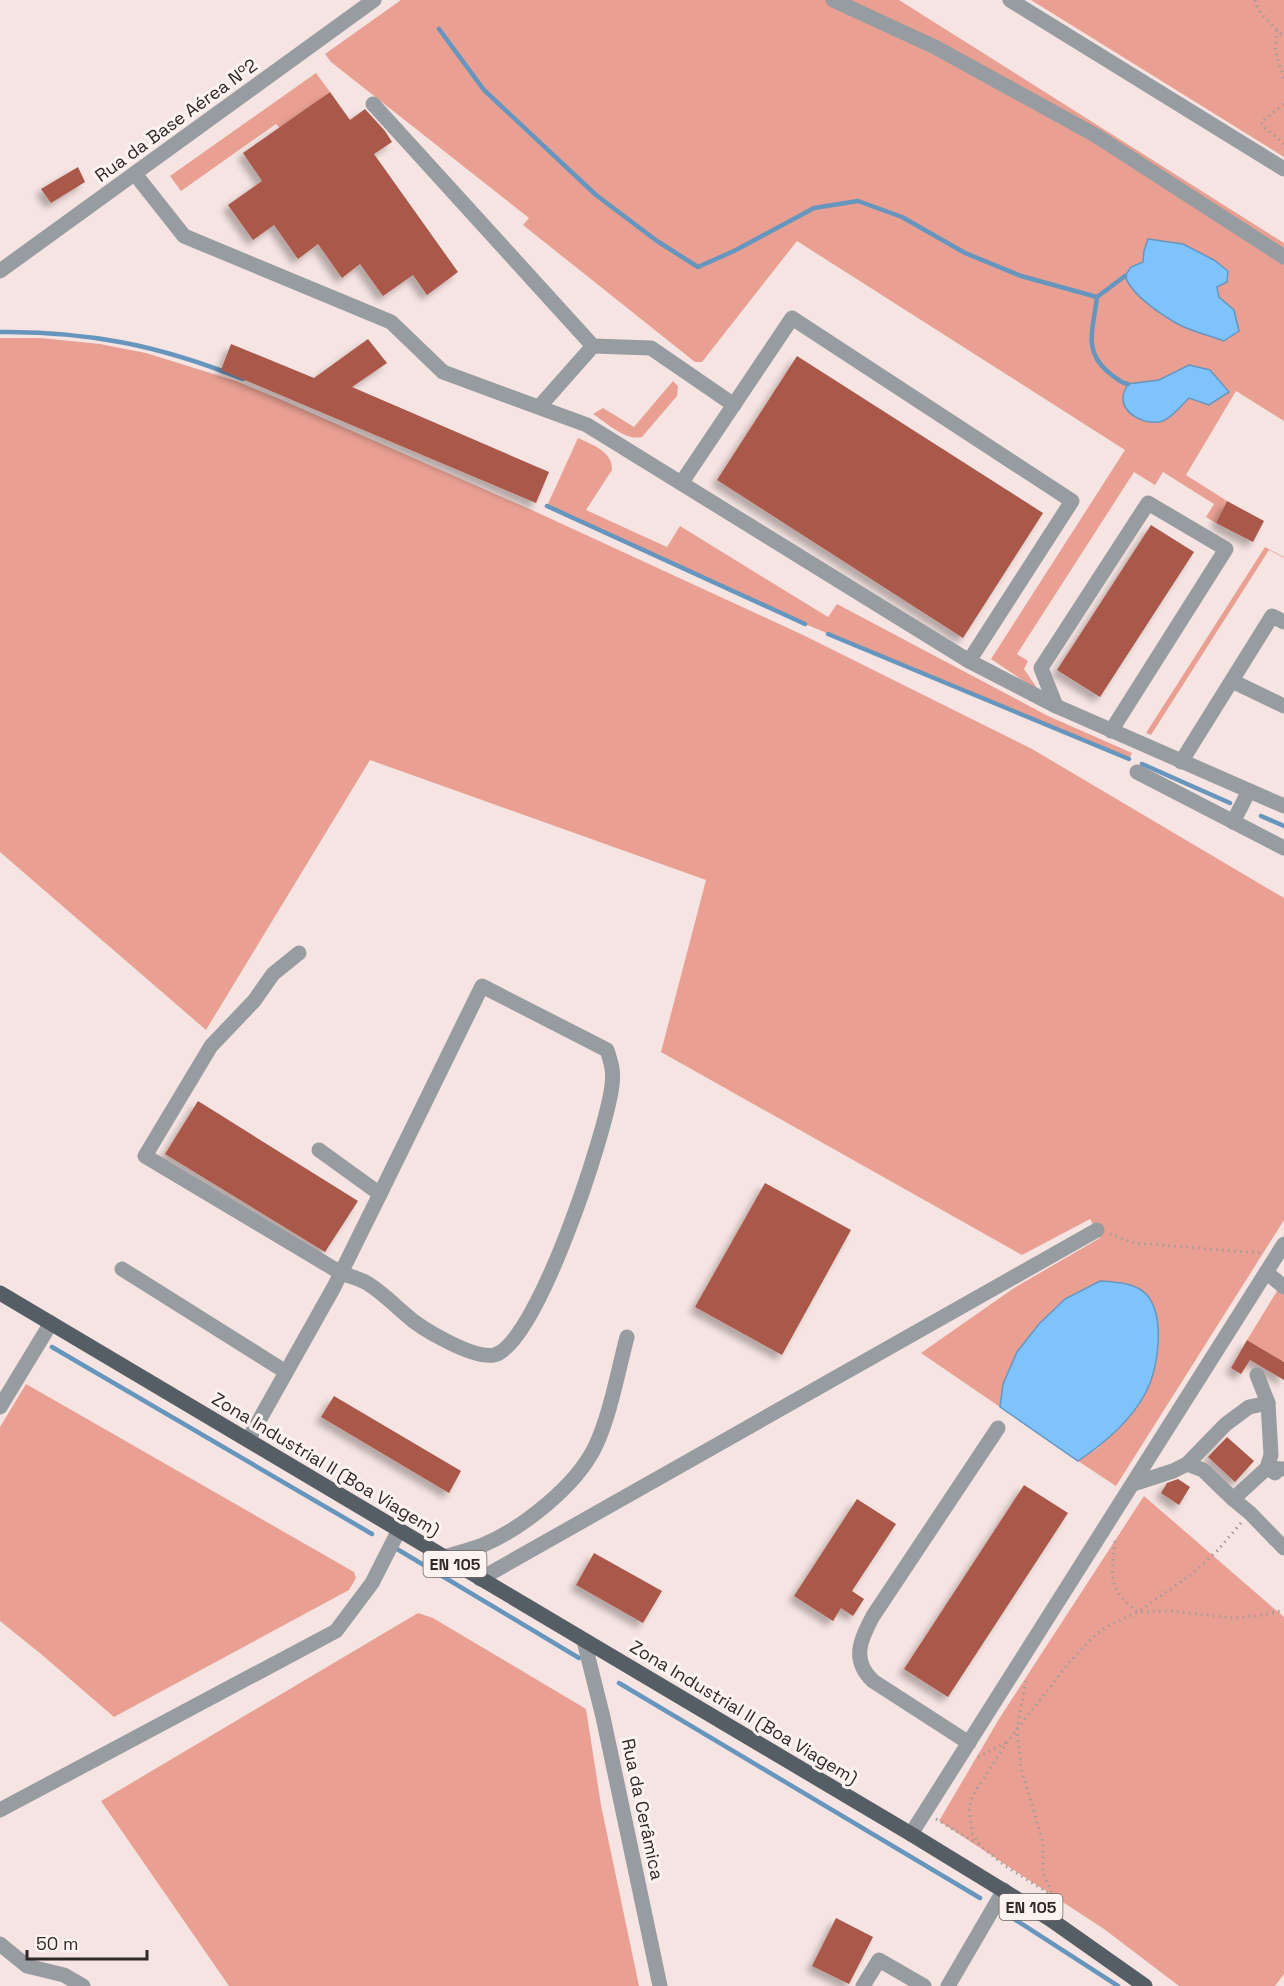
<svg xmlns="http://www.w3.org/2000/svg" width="1284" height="1986" font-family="'Space Grotesk',sans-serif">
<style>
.green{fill:#e9a093;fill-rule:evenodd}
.water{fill:#7ec3fe;stroke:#6695be;stroke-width:1.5}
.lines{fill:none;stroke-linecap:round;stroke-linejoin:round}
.stream{stroke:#6695be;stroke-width:4.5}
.building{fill:#aa584a;filter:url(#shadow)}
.path{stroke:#a69a97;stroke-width:3;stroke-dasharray:1.5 4.5;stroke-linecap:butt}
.minor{stroke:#979ca0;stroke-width:15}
.major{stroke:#555e65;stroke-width:15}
.labels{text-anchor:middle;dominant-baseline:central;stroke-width:6;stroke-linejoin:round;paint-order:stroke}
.shield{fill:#fdf3f1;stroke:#6d6664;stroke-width:1.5}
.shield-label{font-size:16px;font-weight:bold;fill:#2f2928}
.street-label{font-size:18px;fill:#2f2928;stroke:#fdf3f1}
</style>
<defs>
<filter id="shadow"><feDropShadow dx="-5.5" dy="5.5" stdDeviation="3" flood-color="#0004"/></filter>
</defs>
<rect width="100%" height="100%" fill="#f5e4e1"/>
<!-- green -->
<g class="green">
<path d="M401 0H899L1284 243V421L1236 391 1186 475 1227 501 1216 523 1206 517 1214 504 1163 472 1155 485 1134 472 1017 654 1028 661 1024 669 1039 691 991 659 1125 450 797 241 702 362H695L523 225 529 218 331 62 325 54ZM1144 251 1227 282 1217 286 1219 297 1234 310 1224 341 1207 334 1137 295 1131 267 1143 262ZM1159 380 1189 398 1177 411 1128 384Z"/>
<polygon points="1031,0 1284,0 1284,157"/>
<polygon points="316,73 330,92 280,128 276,124 181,191 170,176"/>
<polygon points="0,338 41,338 100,344 146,353 236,381 282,400 534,511 803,635 1032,749 1284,898 1284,1220 1116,1486 1078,1461 1098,1448 1146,1392 1157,1358 1157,1317 1003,1384 1000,1407 921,1353 1014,1288 1100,1238 1090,1219 1022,1255 661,1052 706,880 370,760 206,1030 0,852"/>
<path d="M673 381 678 386 677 396 642 437C625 441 607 423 593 414L603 408 634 427Z"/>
<path d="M578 438C592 445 613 451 612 470L586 510 667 547 680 526 828 617 837 604 1048 716 1132 753 1129 759 805 624 547 506Z"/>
<polygon points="1265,547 1284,557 1284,558 1269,550 1151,735 1146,733"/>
<polygon points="1284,1287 1284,1362 1247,1340 1277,1291"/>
<polygon points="26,1384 354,1572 356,1578 349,1590 114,1717 41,1654 0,1621 0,1427"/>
<polygon points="1144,1496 1284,1617 1284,1974 1275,1986 1179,1986 1104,1929 939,1821 999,1719"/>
<polygon points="418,1613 433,1618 586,1709 601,1805 639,1986 229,1986 101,1801"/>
</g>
<!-- water -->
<g class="water">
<path d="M1148 239 1183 244 1214 260 1228 271 1227 282 1217 287 1219 297 1234 310 1239 331 1224 341C1209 335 1189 331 1176 323 1159 313 1131 294 1125 276L1131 267 1143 262 1144 251Z"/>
<path d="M1189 365 1210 370 1229 392 1209 405 1189 398C1181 406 1170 420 1159 422 1144 424 1122 414 1123 397 1123 393 1126 388 1128 384L1159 380Z"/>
<path d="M1100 1281C1115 1282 1135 1282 1147 1295 1166 1318 1158 1369 1146 1392 1131 1421 1105 1443 1078 1461L1000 1407 1003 1384 1017 1352 1039 1324 1065 1299Z"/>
</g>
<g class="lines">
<!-- stream -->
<g class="stream">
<polyline points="439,29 484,90 596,195 657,241 698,267 736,250 814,208 858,201 902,217 965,253 1021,276 1097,297"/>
<path d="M1125 276 1097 297C1094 327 1082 350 1108 372 1115 377 1120 383 1128 384"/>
<path d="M0 332C89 331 161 346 243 379"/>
<polyline points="547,506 805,624"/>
<polyline points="828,634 1129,759"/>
<polyline points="1142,764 1230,803"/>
<polyline points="1261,816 1284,826"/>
<polyline points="52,1347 372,1534"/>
<polyline points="397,1549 579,1658"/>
<polyline points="619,1683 980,1898"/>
<polyline points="1008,1915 1118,1986"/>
</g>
</g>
<!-- building -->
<g class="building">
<polygon points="330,92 350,120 365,109 385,131 392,142 374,154 458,272 427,295 413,275 383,296 360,264 342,278 318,244 298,259 274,225 253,240 228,205 262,181 243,153"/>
<polygon points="78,167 85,182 51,203 41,189"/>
<polygon points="368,339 387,363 352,387 549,472 536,503 221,370 231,344 314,378"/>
<polygon points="797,356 1043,513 963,638 717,480"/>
<polygon points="1227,501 1264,521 1253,542 1216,523"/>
<polygon points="1151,525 1194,552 1100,697 1057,670"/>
<polygon points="198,1101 358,1201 325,1252 165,1154"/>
<polygon points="765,1183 851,1230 782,1355 695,1307"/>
<polygon points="1247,1340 1284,1362 1284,1380 1250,1360 1241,1374 1231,1368"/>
<polygon points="334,1396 461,1471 449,1493 321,1417"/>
<polygon points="1227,1437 1254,1461 1235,1482 1208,1457"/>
<polygon points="1178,1479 1190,1487 1179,1505 1161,1493 1167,1483"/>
<polygon points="1024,1485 1068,1513 948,1697 904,1669"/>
<polygon points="857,1499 896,1524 852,1591 864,1599 853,1616 841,1608 833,1621 794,1596"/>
<polygon points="594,1553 662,1591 643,1623 576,1585"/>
<polygon points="836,1918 873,1937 849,1984 812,1966"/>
</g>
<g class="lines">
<!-- path -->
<g class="path">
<path d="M1255 0C1257 13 1272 24 1281 34H1284"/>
<polyline points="1277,30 1275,51 1284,79"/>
<polyline points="1284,104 1261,122 1263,126 1284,144"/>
<polyline points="1110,1234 1135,1243 1260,1253"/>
<path d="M1115 1541C1112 1577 1106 1588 1138 1612L1192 1574 1217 1551 1241 1523"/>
<polyline points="1026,1681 1017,1728 1021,1768 1043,1842 1043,1873 1057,1904"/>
<polyline points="978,1757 1007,1742"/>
<polyline points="936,1819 980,1845"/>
<polyline points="1053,1896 1004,1865 981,1846 972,1833 969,1808 973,1795 1008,1741 1068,1664 1092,1638 1106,1627 1138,1612 1171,1611 1233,1618 1264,1615 1284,1610"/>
</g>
<!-- minor -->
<g class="minor">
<polyline points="833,0 935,47 1095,135 1284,257"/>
<polyline points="1010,0 1284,169"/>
<polyline points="373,104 593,346"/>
<polyline points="135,174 184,236 391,322 443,372 587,425 969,661 1072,501 792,318 682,482"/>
<polyline points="0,271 374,0"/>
<polyline points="539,407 593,346 651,348 734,405"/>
<polyline points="969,661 1056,706 1284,806"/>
<polyline points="1232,681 1284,706"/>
<polyline points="1056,706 1041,668 1148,503 1226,549 1111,731"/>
<polyline points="1181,762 1272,616 1284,622"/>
<polyline points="1137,772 1284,848"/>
<polyline points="1233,822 1249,791"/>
<polyline points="319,1150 380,1194"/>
<polyline points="122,1269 286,1372"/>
<polyline points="1266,1272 1284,1287"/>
<polyline points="1257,1375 1268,1403 1271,1455 1267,1468 1275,1473"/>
<polyline points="0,1407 51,1323"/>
<path d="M248 1440 334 1287C384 1187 432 1087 482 986L607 1050C611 1062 614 1072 612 1085 607 1130 537 1345 494 1355 473 1359 421 1329 405 1314 392 1303 385 1295 370 1285 362 1279 351 1277 341 1273L145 1156 211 1046 254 1001 273 974 299 953"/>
<polyline points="1187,1464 1203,1470 1233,1499"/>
<polyline points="1284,1469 1267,1468 1233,1499 1250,1513 1284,1548"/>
<polyline points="1133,1484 1173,1471 1187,1464 1226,1424 1249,1407 1268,1403"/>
<path d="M444 1557C457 1553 470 1550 483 1545 523 1528 576 1486 595 1447 610 1416 618 1371 627 1337"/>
<polyline points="480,1579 1097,1230"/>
<polyline points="584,1641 603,1717 660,1986"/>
<path d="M969 1743 873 1681C851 1660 860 1640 873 1616L998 1428"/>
<polyline points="0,1810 336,1631 372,1583 399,1530"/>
<polyline points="911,1834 1284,1244"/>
<polyline points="0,1944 27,1966 64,1975 83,1986"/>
<polyline points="863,1986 879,1960 924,1986"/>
<polyline points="948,1986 1004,1890"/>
</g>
<!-- major -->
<polyline class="major" points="0,1293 911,1834 1050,1919 1145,1986"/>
</g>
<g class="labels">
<!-- shield labels -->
<g class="shield">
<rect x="423.5" y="1551" width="63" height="26" rx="4.5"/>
<rect x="999.5" y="1894" width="63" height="26" rx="4.5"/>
</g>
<g class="shield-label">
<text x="455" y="1564">EN 105</text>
<text x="1031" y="1907">EN 105</text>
</g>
<!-- street labels -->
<g class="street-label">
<text transform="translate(176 120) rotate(-36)">Rua da Base Aérea Nº2</text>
<text transform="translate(326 1464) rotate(31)">Zona Industrial II (Boa Viagem)</text>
<text transform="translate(744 1712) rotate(31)">Zona Industrial II (Boa Viagem)</text>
<text transform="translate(643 1809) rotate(78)">Rua da Cerâmica</text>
</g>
</g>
<!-- scale -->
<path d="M27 1950v9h120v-9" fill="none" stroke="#2f2928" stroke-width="3"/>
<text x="36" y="1950" font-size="18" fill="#2f2928" stroke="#fdf3f1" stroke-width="4.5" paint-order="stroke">50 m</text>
</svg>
